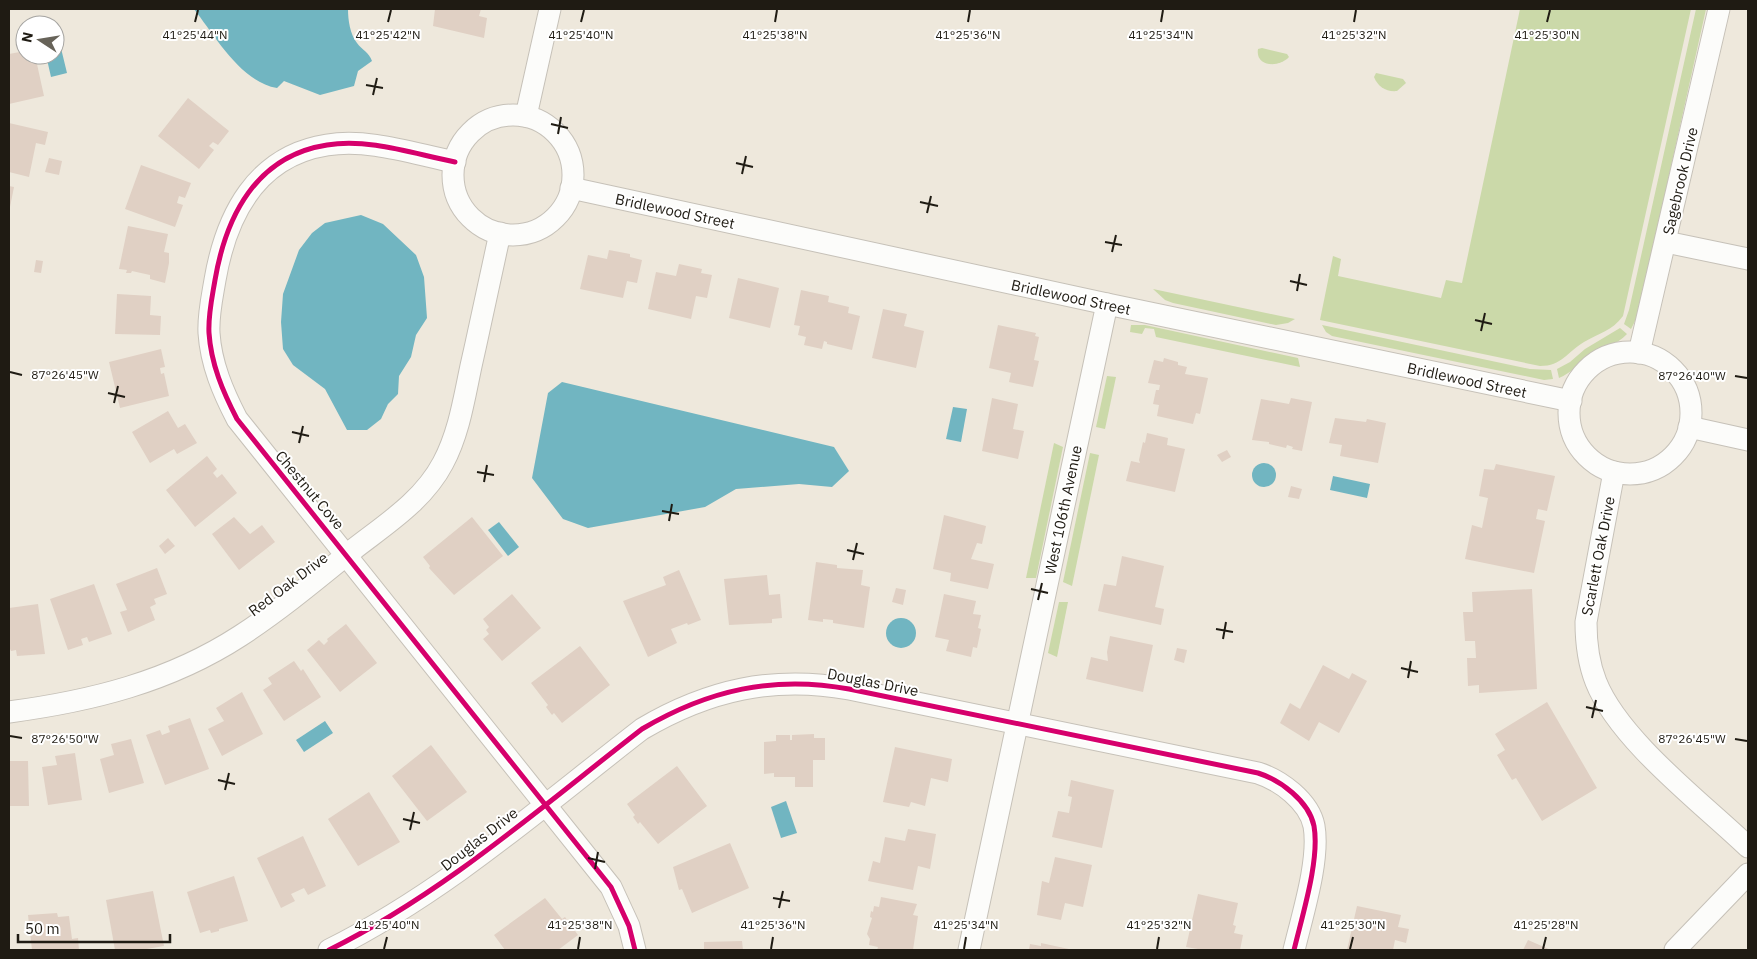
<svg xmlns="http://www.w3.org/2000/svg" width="1757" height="959" font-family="'IBM Plex Sans',sans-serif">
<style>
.green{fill:#cbd9a9}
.water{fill:#71b5c1}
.building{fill:#e0d0c4}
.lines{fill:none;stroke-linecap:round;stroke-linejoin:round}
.minor-casing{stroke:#c6c1b8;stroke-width:23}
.minor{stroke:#fcfcfa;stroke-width:21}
.cycleway-casing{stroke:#fff;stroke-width:8}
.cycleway{stroke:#d6006c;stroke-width:5}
.ticks{fill:none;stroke:#1f1b13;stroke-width:2}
.labels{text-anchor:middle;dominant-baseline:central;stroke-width:4;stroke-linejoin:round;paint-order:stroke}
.street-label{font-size:15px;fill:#1f1b13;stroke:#fff}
.ticks-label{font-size:12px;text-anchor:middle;fill:#1f1b13;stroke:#fff;stroke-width:4;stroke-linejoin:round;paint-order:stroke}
</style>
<rect width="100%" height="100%" fill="#eee8dc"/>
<!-- green -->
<g class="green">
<path d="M1520 9H1691L1623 316C1612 331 1599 333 1584 342 1567 352 1562 366 1540 366L1320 320 1333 256 1341 259 1338 276 1441 298 1446 280 1462 283Z"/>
<polygon points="1696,9 1706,9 1638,315 1631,329 1624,324 1629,310"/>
<path d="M1262 48 1287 54 1289 57C1279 68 1255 67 1258 49Z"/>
<path d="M1376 73 1403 79 1406 83 1397 91C1386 92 1378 87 1374 77Z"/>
<polygon points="1153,289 1295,319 1288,323 1276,325 1173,303 1165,300"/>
<polygon points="1131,325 1145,325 1298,358 1300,367 1156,337 1154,329 1145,328 1142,334 1130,332"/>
<polygon points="1322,325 1530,369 1551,370 1553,379 1544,380 1332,336 1326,332"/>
<path d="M1620 328 1627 334C1617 345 1602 348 1589 357 1579 364 1571 373 1559 378L1557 369 1570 362 1585 349Z"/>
<polygon points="1107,376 1116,377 1105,429 1096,427"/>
<polygon points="1054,443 1063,447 1036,578 1026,578"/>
<polygon points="1090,453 1099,455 1072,586 1063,582"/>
<polygon points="1059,602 1068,602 1057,657 1048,653"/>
</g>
<!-- water -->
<g class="water">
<path d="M194 9H348C348 20 350 34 357 43 362 50 369 52 372 61L358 71 354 86 320 95 284 81 277 88C241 82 215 36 194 9Z"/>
<polygon points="59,40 67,73 51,77 46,55 55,55 55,41"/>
<polygon points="361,215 383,224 416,255 424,277 427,318 416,335 411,357 399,376 398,394 388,404 381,419 367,430 347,430 325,389 293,365 283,349 281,322 283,294 299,250 312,233 325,223"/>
<polygon points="562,382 834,447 849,471 832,487 799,484 736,489 705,507 588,528 563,519 532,478 548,393"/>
<polygon points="953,407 967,409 961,442 946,439"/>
<circle cx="1264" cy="475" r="12"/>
<polygon points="1333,476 1370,484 1367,498 1330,490"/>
<polygon points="499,522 519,547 508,556 488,530"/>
<circle cx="901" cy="633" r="15"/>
<polygon points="325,721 333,733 304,752 296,740"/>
<polygon points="786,801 797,833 781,838 771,807"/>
</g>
<!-- building -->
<g class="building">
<polygon points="435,9 481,9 479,16 487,18 484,38 433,26"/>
<polygon points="25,51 25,55 35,55 44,96 9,104 9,54"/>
<polygon points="188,98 229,131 218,145 213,142 209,146 214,150 199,169 158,136"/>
<polygon points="9,123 48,132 45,145 36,143 29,177 9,172"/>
<polygon points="49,158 62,161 59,175 45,172"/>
<polygon points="141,165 191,183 185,198 179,196 177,203 183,205 175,227 125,209"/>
<polygon points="9,186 14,187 10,207 9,206"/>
<polygon points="128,226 168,234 164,252 169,253 169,263 165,283 150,279 150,275 132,271 131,273 126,273 127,270 119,269"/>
<polygon points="609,250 630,254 630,257 642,260 637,283 627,281 623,298 580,289 588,255 607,259"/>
<polygon points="36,260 43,261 41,273 34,272"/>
<polygon points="679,264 702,269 701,273 712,275 707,298 696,296 691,319 648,309 656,272 676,276"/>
<polygon points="738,278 779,288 770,328 729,318"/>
<polygon points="801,290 829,296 828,302 849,307 848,313 860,316 852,350 827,344 827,342 824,341 822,349 804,345 806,337 798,335 800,326 794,325"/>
<polygon points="117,294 151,296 150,315 161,316 160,335 115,334"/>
<polygon points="883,309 907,314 904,326 924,331 916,368 872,358"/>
<polygon points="998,325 1036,333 1035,336 1039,337 1034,360 1039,361 1033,387 1009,382 1011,373 989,368"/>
<polygon points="161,349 165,367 160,368 161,374 164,373 169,396 120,408 109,362"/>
<polygon points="1164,358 1178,362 1178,365 1187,367 1185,374 1208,378 1200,414 1196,413 1193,424 1157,416 1159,405 1153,404 1156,390 1159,390 1160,385 1148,383 1154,360 1163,362"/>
<polygon points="992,398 1018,404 1013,429 1024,431 1018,459 982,451"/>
<polygon points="1291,398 1312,402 1302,451 1292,449 1293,447 1287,445 1286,448 1269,444 1269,442 1252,440 1261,399 1289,404"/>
<polygon points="168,411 178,428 185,424 197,443 177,454 174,449 150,463 132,432"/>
<polygon points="1335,418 1366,422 1367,419 1386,423 1378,463 1340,456 1342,445 1329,443"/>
<polygon points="1147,433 1168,438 1167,445 1185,449 1175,492 1126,481 1131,461 1140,463 1139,460 1143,442 1145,443"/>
<polygon points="1227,450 1231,457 1222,462 1217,455"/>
<polygon points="207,456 217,469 213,473 217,478 222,474 237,493 195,527 166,490"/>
<polygon points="1496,464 1555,476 1547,511 1538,509 1536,519 1545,521 1534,573 1465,559 1472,525 1482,528 1488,498 1479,496 1484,469 1494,470"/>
<polygon points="1291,486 1302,489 1299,499 1288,497"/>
<polygon points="944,515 986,526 982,544 977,543 971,559 994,564 988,589 950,581 951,573 933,569"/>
<polygon points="234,517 250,534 262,525 275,542 239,570 212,534"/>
<polygon points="472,517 503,556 454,595 429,568 430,566 423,557"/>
<polygon points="168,538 175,546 165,554 159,546"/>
<polygon points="1122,556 1164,566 1155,607 1164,609 1161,625 1098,611 1104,584 1116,586"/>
<polygon points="816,562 837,565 837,568 863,570 861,585 870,587 864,628 833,623 833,620 823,619 823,622 808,620"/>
<polygon points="157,568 167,594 154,599 156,604 150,607 155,620 128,632 120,612 127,610 116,584"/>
<polygon points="679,570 701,620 688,625 687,623 671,629 677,643 648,657 623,601 666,585 663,577"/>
<polygon points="767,575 769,595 780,594 782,618 772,619 772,623 729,625 724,579"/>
<polygon points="94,584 112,634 89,642 87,637 81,639 83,645 68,650 50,599"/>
<polygon points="896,588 906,590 903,605 892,602"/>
<polygon points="1532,589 1537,689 1479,693 1479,685 1468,686 1467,658 1476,658 1475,641 1465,641 1463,612 1473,612 1472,592"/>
<polygon points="512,594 541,628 502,661 483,639 489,634 486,630 489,627 483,619"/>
<polygon points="944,594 976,601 973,614 981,615 978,628 981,629 977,648 973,647 971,657 946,651 949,640 935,637"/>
<polygon points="38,604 45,654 17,656 16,650 11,651 9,647 9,608"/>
<polygon points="346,624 377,663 340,692 307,650 319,640 324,645 328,641 327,639"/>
<polygon points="1110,636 1153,645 1143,692 1086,679 1091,657 1108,661 1107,652"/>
<polygon points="580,646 610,685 562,723 554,713 552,715 546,707 548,705 531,683"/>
<polygon points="1177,648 1187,650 1184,663 1174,660"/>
<polygon points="294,661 301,671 303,669 321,697 284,721 263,690 272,684 268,678"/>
<polygon points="1323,665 1349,679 1352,673 1367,681 1339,733 1319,722 1309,741 1280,723 1290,703 1300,709"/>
<polygon points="242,692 263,734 222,756 208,729 224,721 216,708"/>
<polygon points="1547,702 1597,788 1542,821 1516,778 1512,780 1497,755 1505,750 1495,734"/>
<polygon points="190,718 209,769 165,785 146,735 160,730 162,735 170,732 168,726"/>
<polygon points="814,734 814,738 825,738 825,760 813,760 813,787 795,787 795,777 774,777 774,773 764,774 764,742 776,741 776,735 790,735 790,740 792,740 792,735"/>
<polygon points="131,739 144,783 109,793 100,759 114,755 111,744"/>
<polygon points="431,745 467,792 427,821 392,776"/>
<polygon points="895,747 952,759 948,782 931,778 925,806 911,802 909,807 883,802"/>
<polygon points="75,753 82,800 48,805 42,767 57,765 55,756"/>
<polygon points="9,761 28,761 29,806 9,806"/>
<polygon points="677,766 707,806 658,844 640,822 638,824 633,817 635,815 627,804"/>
<polygon points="1071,780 1114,790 1102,848 1052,837 1058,811 1069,813 1072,797 1068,796"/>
<polygon points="369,792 400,842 358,866 328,819"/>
<polygon points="908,829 936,834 930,869 918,866 913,890 868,881 873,861 880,863 885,837 905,841"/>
<polygon points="303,836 326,886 308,895 304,888 291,894 295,901 281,908 257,858"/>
<polygon points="730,843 749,888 692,913 682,889 679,890 673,867"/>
<polygon points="1055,857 1092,865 1083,907 1065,903 1061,920 1037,915 1042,881 1049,883"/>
<polygon points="234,876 248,921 219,929 219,931 211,933 210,930 200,933 187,892"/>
<polygon points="153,891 164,946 141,950 115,950 106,900"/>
<polygon points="1198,894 1238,903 1233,925 1236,926 1234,933 1243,935 1240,950 1204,950 1186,947"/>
<polygon points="881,897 917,904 913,915 918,916 913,950 877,950 878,947 869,945 870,939 867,934 872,918 870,917 871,911 873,912 874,906 879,907"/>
<polygon points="545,898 562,919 565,917 578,935 558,950 505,950 494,935"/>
<polygon points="1357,906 1401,915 1398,927 1409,929 1406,943 1395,940 1393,950 1347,950"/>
<polygon points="57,913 58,917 69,916 72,939 78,938 79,950 32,950 28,915"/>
<polygon points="1528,940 1551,950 1523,950"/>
<polygon points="742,941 743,950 704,950 704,942"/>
<polygon points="1041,943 1069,949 1069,950 1029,950 1030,944 1041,946"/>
</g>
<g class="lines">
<defs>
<g id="minor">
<circle cx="513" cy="175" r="60"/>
<polyline points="526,116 550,9"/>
<path d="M455 162C414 154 369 138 327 145 256 156 226 216 215 280 212 298 208 315 209 333 211 364 223 392 237 419L611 887 629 926 635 950"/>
<polyline points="571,188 1107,304 1571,401"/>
<polyline points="1666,242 1748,259"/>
<circle cx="1630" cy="413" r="61"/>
<polyline points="1639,353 1719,9"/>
<polyline points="1689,427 1748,440"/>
<path d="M1614 472 1586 622C1586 642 1588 662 1596 682 1619 740 1702 803 1748 847"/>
<path d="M9 712C91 701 169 682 240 636 280 610 317 579 354 549 386 524 423 501 443 463 459 433 464 399 471 366 481 322 490 278 500 233"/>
<path d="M329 950C444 893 541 807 642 729 708 690 774 675 849 689L1258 773C1280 780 1309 801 1314 826 1320 860 1302 916 1294 950"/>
<polyline points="969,950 1107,304"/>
<polyline points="1675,950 1748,874"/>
</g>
</defs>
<!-- minor casing -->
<use href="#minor" class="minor-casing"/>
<!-- minor -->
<use href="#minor" class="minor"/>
<defs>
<g id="cycleway">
<path d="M455 162C414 154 369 138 327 145 256 156 226 216 215 280 212 298 208 315 209 333 211 364 223 392 237 419L611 887 629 926 635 950"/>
<path d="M329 950C444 893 541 807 642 729 708 690 774 675 849 689L1258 773C1280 780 1309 801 1314 826 1320 860 1302 916 1294 950"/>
</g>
</defs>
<!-- cycleway casing -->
<use href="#cycleway" class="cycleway-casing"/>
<!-- cycleway -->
<use href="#cycleway" class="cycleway"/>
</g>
<!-- ticks -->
<path class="ticks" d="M195 22 198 10M388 22 391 10M581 22 584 10M775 22 777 10M968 22 970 10M1161 22 1163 10M1354 22 1356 10M1547 22 1550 10M366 85 383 88M373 95 377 78M551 124 568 128M558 134 561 117M736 163 753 167M742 174 746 156M920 202 938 206M927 213 931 196M1105 242 1122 245M1112 252 1116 235M1290 281 1307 285M1297 291 1300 274M1475 320 1492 324M1481 331 1485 313M10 372 22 375M1735 376 1747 378M108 393 125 397M114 403 118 386M292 432 309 436M299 443 303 426M477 472 494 475M484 482 487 465M662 511 679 514M669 521 672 504M847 550 864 554M853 560 857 543M1031 589 1048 593M1038 600 1042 583M1216 629 1233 632M1223 639 1226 622M1401 668 1418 672M1408 678 1411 661M1586 707 1603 711M1592 718 1596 700M10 736 22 738M1735 739 1747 741M218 780 235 784M225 790 229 773M403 819 420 823M410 830 414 812M588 858 605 862M595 869 598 852M773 898 790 901M779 908 783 891M384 949 387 937M578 949 580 937M771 949 773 937M964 949 966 937M1157 949 1159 937M1350 949 1353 937M1543 949 1546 937"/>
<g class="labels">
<!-- street labels -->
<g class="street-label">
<text transform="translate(1680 181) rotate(-77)">Sagebrook Drive</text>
<text transform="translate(675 211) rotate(12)">Bridlewood Street</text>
<text transform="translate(1071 297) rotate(12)">Bridlewood Street</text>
<text transform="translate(1467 380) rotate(12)">Bridlewood Street</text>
<text transform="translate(310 490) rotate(50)">Chestnut Cove</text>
<text transform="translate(1063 510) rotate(-78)">West 106th Avenue</text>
<text transform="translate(1598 556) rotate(-79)">Scarlett Oak Drive</text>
<text transform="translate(288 584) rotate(-37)">Red Oak Drive</text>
<text transform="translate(873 682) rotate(11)">Douglas Drive</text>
<text transform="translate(479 839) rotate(-38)">Douglas Drive</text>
</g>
</g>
<g class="ticks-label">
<text x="195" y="39">41°25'44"N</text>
<text x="388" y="39">41°25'42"N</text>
<text x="581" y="39">41°25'40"N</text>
<text x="775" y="39">41°25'38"N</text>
<text x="968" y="39">41°25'36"N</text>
<text x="1161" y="39">41°25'34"N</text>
<text x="1354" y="39">41°25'32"N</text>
<text x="1547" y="39">41°25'30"N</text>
<text x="65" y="379">87°26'45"W</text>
<text x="1692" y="380">87°26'40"W</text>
<text x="65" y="743">87°26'50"W</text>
<text x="1692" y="743">87°26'45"W</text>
<text x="387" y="929">41°25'40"N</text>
<text x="580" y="929">41°25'38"N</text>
<text x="773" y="929">41°25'36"N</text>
<text x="966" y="929">41°25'34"N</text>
<text x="1159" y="929">41°25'32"N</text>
<text x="1353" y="929">41°25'30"N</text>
<text x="1546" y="929">41°25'28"N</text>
</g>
<!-- border -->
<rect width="1757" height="959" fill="none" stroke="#1f1b13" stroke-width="20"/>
<!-- north arrow -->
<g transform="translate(40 40) rotate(282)"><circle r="24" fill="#ffffff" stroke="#a5a4a1"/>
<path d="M0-4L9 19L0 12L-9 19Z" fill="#676359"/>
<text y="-8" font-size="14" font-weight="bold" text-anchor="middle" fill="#1f1b13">N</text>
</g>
<!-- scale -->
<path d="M18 934v8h152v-8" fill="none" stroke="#1f1b13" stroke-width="2.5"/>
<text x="25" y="934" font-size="15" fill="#1f1b13" stroke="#ffffff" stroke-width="4" paint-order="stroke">50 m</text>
</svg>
